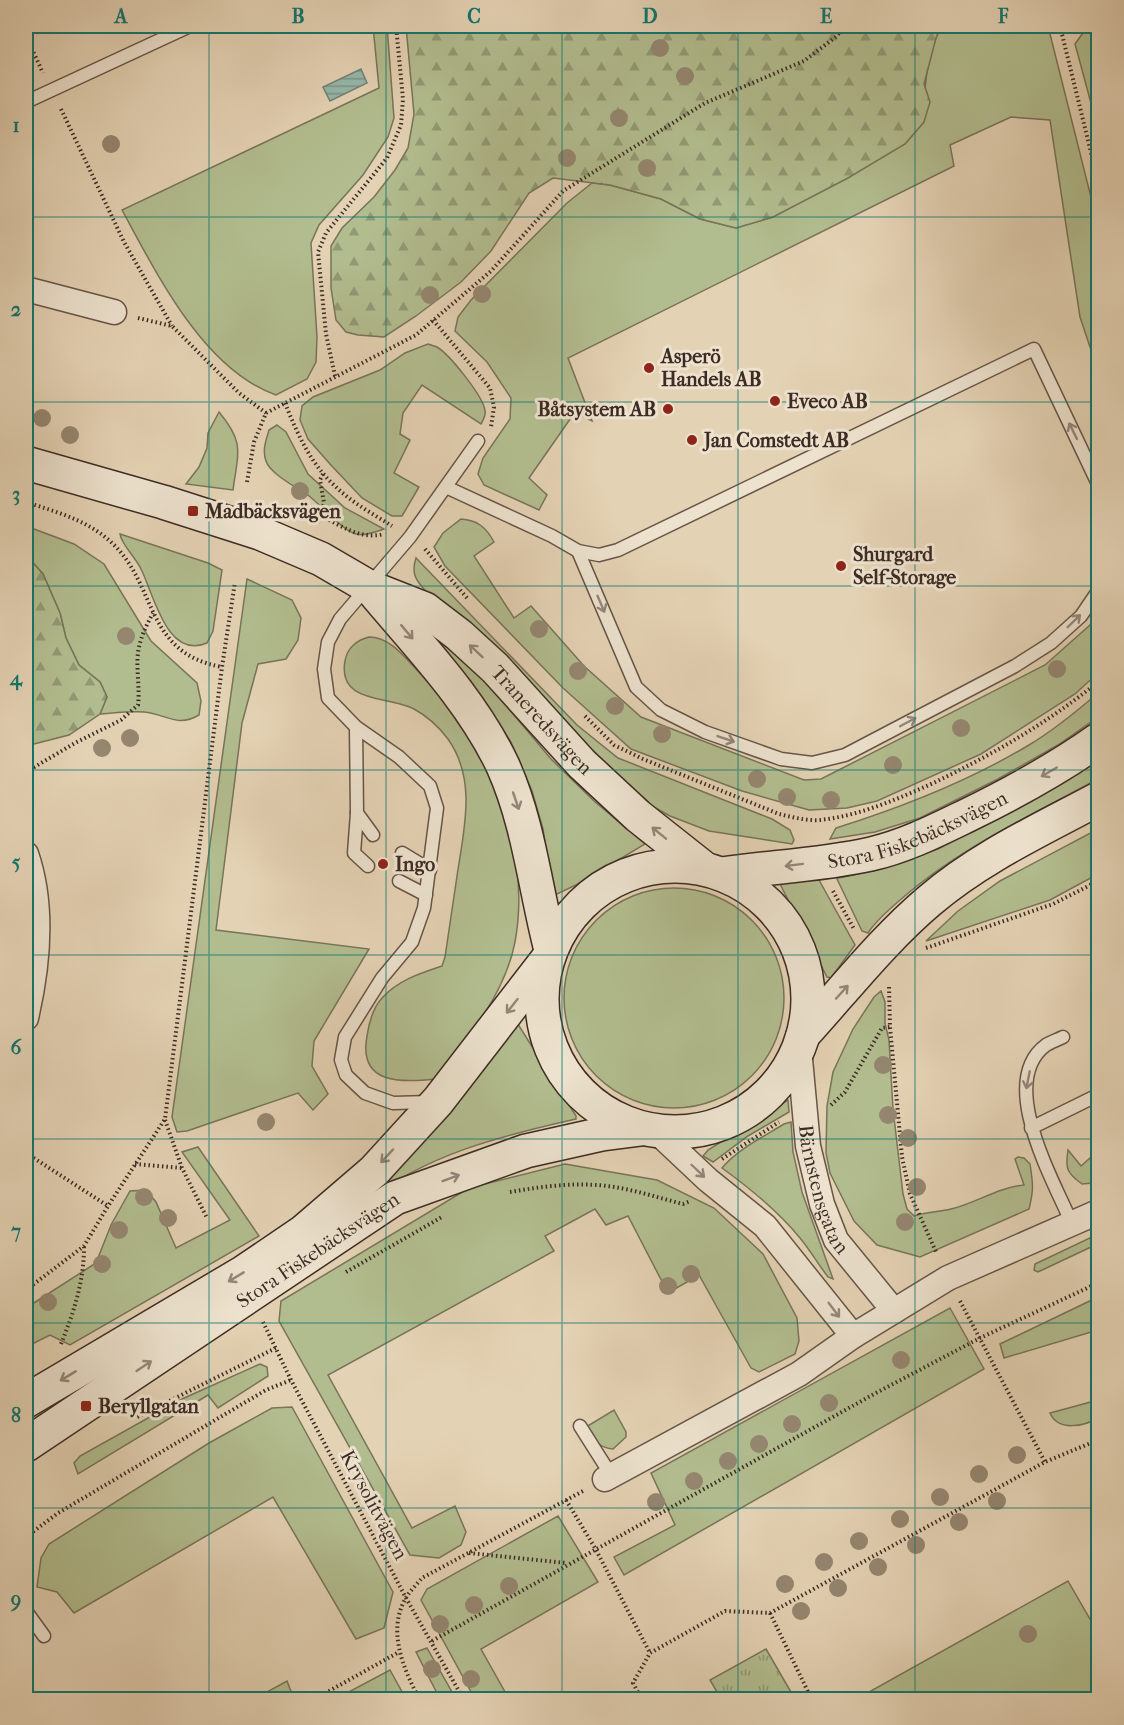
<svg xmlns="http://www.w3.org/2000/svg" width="1124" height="1725" font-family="'IM FELL French Canon',serif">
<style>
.grass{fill:#b2bd8f;stroke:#78745a;stroke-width:1.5}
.forest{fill:url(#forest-firs);stroke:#78745a;stroke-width:1.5}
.park{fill:url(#park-tufts);stroke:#78745a;stroke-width:1.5}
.water{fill:url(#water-rules);stroke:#728076;stroke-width:1.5}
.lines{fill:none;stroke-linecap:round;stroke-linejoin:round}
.lane-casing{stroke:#675548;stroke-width:15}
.street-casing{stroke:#675548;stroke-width:27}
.secondary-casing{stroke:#3d2b24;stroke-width:36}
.path{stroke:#3d2b24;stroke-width:4;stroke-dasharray:1.5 3;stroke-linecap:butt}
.lane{stroke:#ede2ce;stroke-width:12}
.street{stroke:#ede2ce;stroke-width:24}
.secondary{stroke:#ede2ce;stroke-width:33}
.tree{fill:#958670}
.oneway{stroke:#958679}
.grid{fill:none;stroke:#0f766e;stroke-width:1.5;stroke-opacity:0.55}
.poi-dot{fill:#8f2418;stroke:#ede2ce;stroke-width:2}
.labels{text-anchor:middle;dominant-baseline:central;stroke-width:6;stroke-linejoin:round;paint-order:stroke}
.poi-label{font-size:20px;font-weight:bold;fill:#3d2b24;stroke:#ede2ce;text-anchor:start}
.street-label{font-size:20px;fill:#3d2b24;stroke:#ede2ce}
.neatline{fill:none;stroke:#0f766e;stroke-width:2}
.grid-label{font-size:20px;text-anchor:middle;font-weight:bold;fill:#0f766e}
</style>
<defs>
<pattern id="forest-firs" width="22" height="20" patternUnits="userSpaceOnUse" patternTransform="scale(1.5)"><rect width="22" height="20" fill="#b2bd8f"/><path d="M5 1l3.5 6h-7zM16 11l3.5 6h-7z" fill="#929a75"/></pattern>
<pattern id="park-tufts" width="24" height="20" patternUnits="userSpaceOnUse" patternTransform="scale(1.5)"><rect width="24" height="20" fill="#b2bd8f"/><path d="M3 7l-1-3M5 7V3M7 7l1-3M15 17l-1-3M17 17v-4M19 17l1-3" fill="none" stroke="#929a75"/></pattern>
<pattern id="water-rules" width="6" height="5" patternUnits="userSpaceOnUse" patternTransform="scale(1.5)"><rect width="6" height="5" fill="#95b8ac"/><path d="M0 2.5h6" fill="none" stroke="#7b968c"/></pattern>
</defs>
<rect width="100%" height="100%" fill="#e4d2b4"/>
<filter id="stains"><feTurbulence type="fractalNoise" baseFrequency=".00333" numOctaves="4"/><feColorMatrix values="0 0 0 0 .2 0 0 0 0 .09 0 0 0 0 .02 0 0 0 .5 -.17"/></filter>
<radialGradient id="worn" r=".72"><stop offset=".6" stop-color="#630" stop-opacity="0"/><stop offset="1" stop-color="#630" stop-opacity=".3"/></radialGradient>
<!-- grass -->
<g class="grass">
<path d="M373 26H387L394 118 388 137 363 175 319 225 311 243 317 337 316 362 307 379 276 395C203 369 157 274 122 210L379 88Z"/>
<path d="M941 26H1048L1098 225V371L1080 317 1050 120 1011 117 950 145 954 166 568 358 592 421 575 412 529 478 547 495 539 510 484 485 478 474 483 458 510 419 511 398 487 362 455 331 458 317 471 300 567 203 592 183 610 185 661 199 700 219 736 228 773 217 905 144 924 122C924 86 926 59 941 26Z"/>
<polygon points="1088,26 1098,26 1098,129 1075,44"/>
<path d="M428 344C431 345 434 346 437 347 449 354 484 397 485 411 486 416 483 420 481 424L422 385 403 413 400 434 410 440 394 473 419 487 402 516H392L362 498 330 464 308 439 300 420 302 406 313 397 380 370 405 353Z"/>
<path d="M219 412C245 443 238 452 233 490L186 484 199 467 207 448 208 433Z"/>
<path d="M277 425 286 432 308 474 345 508 384 529C375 532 365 536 356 534 343 531 321 505 309 496 298 488 270 474 266 461 262 450 266 441 269 430Z"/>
<path d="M461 519C477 520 486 527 494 542L474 556 514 618 531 606 584 666 641 717 804 780 821 779 1045 665 1098 618V673L1075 694 981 754 877 801 847 808 809 810 742 791 631 749 563 688 445 566 434 547 443 533Z"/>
<path d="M26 526 74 544 104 564 151 641 197 683 201 701 199 715C177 728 166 714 144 712 130 711 114 713 100 714L107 697 100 682 79 665 66 638 60 613 43 574 26 555Z"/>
<path d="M120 534 208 563 222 570 213 631 207 643C167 660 154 595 141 569 136 558 121 544 120 534Z"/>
<path d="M416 558 577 725 618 758 772 819 790 830 794 840 792 844 709 831 670 816 614 785 429 595C418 582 410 576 416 558Z"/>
<polygon points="247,579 292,600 301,618 298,640 286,659 258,664 242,723 216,930 369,949 314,1041 312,1066 328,1094 313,1110 298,1093 187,1131 177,1132 172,1117"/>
<polygon points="429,630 482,677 551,759 594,801 645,844 582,882 553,896 543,829 532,791 511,742 472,683 427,632"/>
<path d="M369 637C389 637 403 655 416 669 484 739 533 843 515 942 505 994 468 1039 435 1079 400 1083 358 1084 367 1036 369 1022 373 1008 382 998 398 980 421 973 442 966L445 957C449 930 453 903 457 876 464 829 477 780 448 739 439 727 427 716 414 709 390 696 337 704 345 661 347 648 357 640 369 637Z"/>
<path d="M1098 693V717L1058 745 998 779 920 818 875 832 830 839 836 828C903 807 969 781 1029 745 1054 730 1076 712 1098 693Z"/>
<path d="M1098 761V779C1030 816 959 848 900 900 889 910 876 920 868 933L862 931 837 879 838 878 877 870 938 849 1030 801Z"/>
<polygon points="1098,829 1098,874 1050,900 926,941 958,911 1000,881"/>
<polygon points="819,880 855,945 831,978 827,977 780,884 783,881"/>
<circle cx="674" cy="998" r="110"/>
<path d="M881 991 885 1002V1023L889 1040 893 1109 903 1194 907 1209 914 1216C926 1212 939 1212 951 1209 977 1203 996 1188 1024 1185L1015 1159 1018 1157 1024 1158 1030 1164C1033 1184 1034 1189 1029 1209L920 1257 877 1245 854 1221 830 1173 826 1153 827 1106 833 1072 853 1029 874 997Z"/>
<path d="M514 1018 576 1116V1119C500 1136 428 1154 365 1202Z"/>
<polygon points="788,1100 789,1112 748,1136 713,1162 703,1156 708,1150"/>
<path d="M791 1122 793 1152 802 1192 833 1279 828 1277C818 1264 810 1250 800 1238 778 1211 751 1189 722 1168 738 1149 763 1137 784 1124Z"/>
<polygon points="198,1147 259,1236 70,1345 50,1335 26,1347 26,1308 96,1263 111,1225 130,1191 146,1190 156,1202 176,1248 230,1220 182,1152"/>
<path d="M1068 1150 1081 1166 1098 1151V1180L1093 1183 1082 1184C1067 1173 1065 1169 1068 1150Z"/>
<polygon points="565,1164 657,1180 714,1208 763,1254 797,1318 799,1341 795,1354 759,1372 751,1368 699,1275 668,1293 628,1216 606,1225 595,1209 545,1236 554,1251 328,1375 412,1528 455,1506 466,1532 461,1545 439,1558 410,1555 279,1321 281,1301 469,1188"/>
<polygon points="1096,1235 1098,1236 1098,1242 1091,1247 1038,1272 1034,1270 1035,1264"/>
<polygon points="1098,1297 1098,1330 1004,1358 1000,1344"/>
<polygon points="950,1308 984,1369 624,1575 614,1557 675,1525 651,1473"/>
<polygon points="260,1364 267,1367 268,1376 218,1408 208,1395 78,1474 74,1463 80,1456 182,1399"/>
<path d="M1098 1400V1418C1085 1426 1058 1432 1050 1413Z"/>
<polygon points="292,1407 393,1592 384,1628 356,1639 273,1497 74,1613 57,1592 37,1587 41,1558 49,1544 209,1443 272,1408"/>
<path d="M614 1410 626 1432V1437L613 1449C598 1448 593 1438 586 1427Z"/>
<polygon points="558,1516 598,1582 481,1649 509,1699 475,1699 421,1600 427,1589"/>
<polygon points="1068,1581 1098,1633 1098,1699 873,1699 869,1692"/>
<polygon points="427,1648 456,1699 440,1699 416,1652"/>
<polygon points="390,1670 406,1699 342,1699 341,1696"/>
<polygon points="287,1681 294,1699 254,1699"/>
</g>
<!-- forest -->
<g class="forest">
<polygon points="406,26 941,26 936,38 924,84 930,102 924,122 905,144 848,178 773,217 736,228 700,219 661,199 610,185 553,178 529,193 491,251 461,282 416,316 384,337 358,335 346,332 336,320 331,288 331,246 342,228 374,197 395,170 408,148 414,114"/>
<polygon points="26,555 43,574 60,613 66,638 79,665 100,682 107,697 100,714 69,735 26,746"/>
</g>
<!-- park -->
<polygon class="park" points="766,1649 795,1699 721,1699 710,1680"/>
<!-- water -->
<polygon class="water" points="361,69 367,83 330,101 323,87"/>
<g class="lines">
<defs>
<g id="lane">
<polyline points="26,102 190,26"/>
<polyline points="446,487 552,536 578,551 599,555 618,550 1034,349 1098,484"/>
<polyline points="578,551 636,687 661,710 705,732 781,759 812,763 845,755 1015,666 1051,643 1081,616 1098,591"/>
<polyline points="356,727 357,813 373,835"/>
<polyline points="357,813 354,853 368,866"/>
<polyline points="402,853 430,870"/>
<polyline points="399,881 426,895"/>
<path d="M1063 1037C1057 1040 1051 1042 1046 1045 996 1082 1054 1181 1072 1224"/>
<polyline points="430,1102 393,1103 365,1093 346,1075 341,1060 345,1037 382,978 412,942 424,908 437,808 430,786 399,757 356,727 328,698 324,669 328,642 340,619 410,537 478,441"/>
<polyline points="1031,1128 1098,1095"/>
<polyline points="580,1426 611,1475"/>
<polyline points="26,1611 44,1636"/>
</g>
<g id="street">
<polyline points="26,289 114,312"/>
<path d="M26 854C44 906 38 966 26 1018"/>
<path id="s1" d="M799 1048 808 1146 822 1204 836 1240 894 1311"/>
<polyline points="656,1131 708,1180 765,1226 853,1336"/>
<polyline points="605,1479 799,1374 853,1336 948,1278 1098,1212"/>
</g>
<g id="secondary">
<path id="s2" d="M26 463 163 502 260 533 321 559 369 587 425 609 459 635 495 668 582 764 638 816 705 869"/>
<path d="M373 591C419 646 472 700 503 766 529 824 535 888 551 950"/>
<circle cx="675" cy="999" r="133"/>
<path id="s3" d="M722 874C771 867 822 865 871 854 906 846 937 830 968 815 1013 793 1057 769 1098 740"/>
<path d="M803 1035C844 990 883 940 929 901 979 858 1040 830 1098 799"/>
<polyline points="26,1401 244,1272 303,1232 374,1171 438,1101 546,961"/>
<path id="s4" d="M26 1445 395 1198 526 1151 602 1134 641 1129"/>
</g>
</defs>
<!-- lane casing -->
<use href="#lane" class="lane-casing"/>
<!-- street casing -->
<use href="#street" class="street-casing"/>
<!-- secondary casing -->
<use href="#secondary" class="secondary-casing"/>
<!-- path -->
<g class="path">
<polyline points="1060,26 1098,181"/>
<polyline points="26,36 43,73"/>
<polyline points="61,109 124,242 172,326"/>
<polyline points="138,318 172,326 239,393 266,413"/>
<polyline points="433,320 490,388 494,407 491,427"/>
<polyline points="335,376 326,334 318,252 326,233 387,158 401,125 403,99 396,26"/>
<path d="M285 403C297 433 310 463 335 486 351 502 373 514 392 526"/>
<polyline points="247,482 254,442 266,413 416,335 491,271 563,191 705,103 804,61 837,36 844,26"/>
<path d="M26 502C56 512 88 520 112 543 158 586 144 653 222 667"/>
<path d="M321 516C342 526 360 540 384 534"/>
<polyline points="318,523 324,503 320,480 323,474"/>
<polyline points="425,549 467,598"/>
<path d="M585 716 614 745 643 759 779 814C792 817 806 821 820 820 858 816 895 800 929 785 990 756 1046 724 1098 682"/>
<path d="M26 772 75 743 121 720 138 705C140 688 136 669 138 653 140 638 146 626 153 613"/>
<polyline points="833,891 854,929"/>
<polyline points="926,948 1053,904 1098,881"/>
<polyline points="889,987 890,1027 902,1157 910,1194 937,1254"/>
<polyline points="831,1105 845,1092 882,1028 890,1027"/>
<polyline points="165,1120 182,1168 207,1218"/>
<polyline points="26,1153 108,1206"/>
<polyline points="722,1159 779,1122"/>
<polyline points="135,1164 182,1168"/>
<path d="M510 1192C539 1187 568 1183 597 1185 627 1187 655 1197 683 1204L691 1201"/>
<polyline points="346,1272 442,1217"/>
<polyline points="26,1290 84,1246 108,1206 165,1119 222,667 235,582"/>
<polyline points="960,1301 1045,1462"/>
<polyline points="263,1322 291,1380 406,1598 464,1700"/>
<path d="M61 1344C74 1312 84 1281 84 1247"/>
<polyline points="130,1414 135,1418 276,1348"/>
<polyline points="1094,1441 1098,1449"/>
<polyline points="566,1500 595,1548 650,1653"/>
<polyline points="26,1537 58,1513 266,1390 291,1380"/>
<polyline points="469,1553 566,1563"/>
<polyline points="770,1613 812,1700"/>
<polyline points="432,1641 874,1394 980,1338 1098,1283"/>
<polyline points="313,1700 399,1652"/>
<path d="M420 1700C403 1669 386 1629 407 1596 411 1590 417 1584 422 1578L583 1491"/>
<polyline points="642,1700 633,1683 650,1653 725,1611 770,1613 1045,1462 1098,1440"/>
</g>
<!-- lane -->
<use href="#lane" class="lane"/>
<!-- street -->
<use href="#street" class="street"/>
<!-- secondary -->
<use href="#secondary" class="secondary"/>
</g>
<!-- trees -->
<g class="tree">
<circle cx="660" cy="48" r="9"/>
<circle cx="685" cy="76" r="9"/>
<circle cx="619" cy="118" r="9"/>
<circle cx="111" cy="144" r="9"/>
<circle cx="567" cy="158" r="9"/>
<circle cx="647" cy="168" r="9"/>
<circle cx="482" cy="294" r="9"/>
<circle cx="430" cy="295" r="9"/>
<circle cx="42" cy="418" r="9"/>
<circle cx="70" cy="435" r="9"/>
<circle cx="300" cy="491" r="9"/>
<circle cx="539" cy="629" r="9"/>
<circle cx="126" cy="636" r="9"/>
<circle cx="1057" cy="669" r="9"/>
<circle cx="578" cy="671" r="9"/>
<circle cx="615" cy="706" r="9"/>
<circle cx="961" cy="728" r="9"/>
<circle cx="662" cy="734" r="9"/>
<circle cx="130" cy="738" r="9"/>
<circle cx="102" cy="748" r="9"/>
<circle cx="893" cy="765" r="9"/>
<circle cx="757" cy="779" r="9"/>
<circle cx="787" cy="797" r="9"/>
<circle cx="831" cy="800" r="9"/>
<circle cx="883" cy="1065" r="9"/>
<circle cx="888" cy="1115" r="9"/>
<circle cx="266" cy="1122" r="9"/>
<circle cx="908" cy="1138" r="9"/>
<circle cx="917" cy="1187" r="9"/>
<circle cx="144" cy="1197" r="9"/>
<circle cx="168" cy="1218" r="9"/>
<circle cx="905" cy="1222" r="9"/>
<circle cx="119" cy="1230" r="9"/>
<circle cx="102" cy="1264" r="9"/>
<circle cx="691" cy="1274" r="9"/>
<circle cx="668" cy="1286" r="9"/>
<circle cx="48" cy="1302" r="9"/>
<circle cx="901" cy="1360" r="9"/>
<circle cx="829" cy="1403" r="9"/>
<circle cx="792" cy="1424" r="9"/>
<circle cx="759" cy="1444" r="9"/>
<circle cx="1017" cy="1455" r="9"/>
<circle cx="728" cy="1461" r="9"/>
<circle cx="979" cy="1474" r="9"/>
<circle cx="694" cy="1481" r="9"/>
<circle cx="940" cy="1497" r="9"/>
<circle cx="997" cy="1501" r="9"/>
<circle cx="656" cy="1502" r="9"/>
<circle cx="900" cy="1519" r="9"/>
<circle cx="959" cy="1522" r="9"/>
<circle cx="859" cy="1541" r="9"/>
<circle cx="916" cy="1545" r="9"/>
<circle cx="824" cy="1562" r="9"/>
<circle cx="878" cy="1567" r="9"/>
<circle cx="785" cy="1584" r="9"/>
<circle cx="509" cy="1586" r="9"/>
<circle cx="838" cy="1588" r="9"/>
<circle cx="474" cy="1605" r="9"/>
<circle cx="801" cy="1611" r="9"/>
<circle cx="440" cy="1624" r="9"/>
<circle cx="1028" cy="1634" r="9"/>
<circle cx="432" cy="1669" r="9"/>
<circle cx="471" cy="1679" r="9"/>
</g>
<!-- one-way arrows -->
<defs><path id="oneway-shaft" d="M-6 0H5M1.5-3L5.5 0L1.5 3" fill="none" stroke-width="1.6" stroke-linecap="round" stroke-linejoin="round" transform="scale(1.5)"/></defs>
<g class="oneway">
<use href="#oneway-shaft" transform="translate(1073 431) rotate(-116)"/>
<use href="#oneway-shaft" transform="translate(601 604) rotate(67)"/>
<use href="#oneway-shaft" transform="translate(1074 621) rotate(-44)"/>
<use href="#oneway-shaft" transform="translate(407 632) rotate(50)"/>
<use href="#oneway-shaft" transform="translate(476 651) rotate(-137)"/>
<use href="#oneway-shaft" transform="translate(908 722) rotate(-28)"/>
<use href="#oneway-shaft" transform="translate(726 739) rotate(19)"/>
<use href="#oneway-shaft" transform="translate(1049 772) rotate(150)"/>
<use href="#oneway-shaft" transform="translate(516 801) rotate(71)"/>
<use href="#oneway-shaft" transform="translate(659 833) rotate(-141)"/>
<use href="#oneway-shaft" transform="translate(794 865) rotate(173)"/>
<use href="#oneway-shaft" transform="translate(842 992) rotate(-48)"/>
<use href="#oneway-shaft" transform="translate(512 1006) rotate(128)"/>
<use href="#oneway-shaft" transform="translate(1028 1080) rotate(101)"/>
<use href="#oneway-shaft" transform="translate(387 1156) rotate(133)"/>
<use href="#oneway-shaft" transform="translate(698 1171) rotate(44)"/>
<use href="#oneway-shaft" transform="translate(451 1178) rotate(-20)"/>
<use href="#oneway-shaft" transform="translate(236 1277) rotate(149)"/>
<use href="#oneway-shaft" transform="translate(834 1310) rotate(53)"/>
<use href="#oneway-shaft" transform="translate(144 1366) rotate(-34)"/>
<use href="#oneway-shaft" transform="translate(68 1376) rotate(149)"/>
</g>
<!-- grid -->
<path class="grid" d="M209 26V1700M386 26V1700M562 26V1700M738 26V1700M915 26V1700M26 217H1098M26 402H1098M26 586H1098M26 770H1098M26 955H1098M26 1139H1098M26 1323H1098M26 1508H1098"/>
<!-- markers -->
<g class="poi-dot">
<circle cx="649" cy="368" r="6"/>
<circle cx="775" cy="401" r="6"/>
<circle cx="668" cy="409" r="6"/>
<circle cx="692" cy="440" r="6"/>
<rect x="187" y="505" width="12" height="12" rx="3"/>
<circle cx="841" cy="566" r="6"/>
<circle cx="383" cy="864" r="6"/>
<rect x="80" y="1400" width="12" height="12" rx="3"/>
</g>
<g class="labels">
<!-- poi labels -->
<g class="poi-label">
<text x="661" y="356">Asperö<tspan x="661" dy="23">Handels AB</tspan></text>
<text x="787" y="401">Eveco AB</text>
<text x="656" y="409" text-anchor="end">Båtsystem AB</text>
<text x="704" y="440">Jan Comstedt AB</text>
<text x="205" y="511">Madbäcksvägen</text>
<text x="853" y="554">Shurgard<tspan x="853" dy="23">Self-Storage</tspan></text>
<text x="395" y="864">Ingo</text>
<text x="98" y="1406">Beryllgatan</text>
</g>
<!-- street labels -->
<g class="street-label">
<text stroke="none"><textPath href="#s2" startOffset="588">Traneredsvägen</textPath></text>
<text stroke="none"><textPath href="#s3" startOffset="202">Stora Fiskebäcksvägen</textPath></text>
<text stroke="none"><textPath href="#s1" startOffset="144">Bärnstensgatan</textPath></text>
<text stroke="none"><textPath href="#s4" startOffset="351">Stora Fiskebäcksvägen</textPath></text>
<text transform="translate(374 1505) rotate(62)">Krysolitvägen</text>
</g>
</g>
<!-- margin -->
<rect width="1124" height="1725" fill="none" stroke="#e4d2b4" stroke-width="66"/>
<rect x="33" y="33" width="1058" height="1659" class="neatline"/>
<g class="grid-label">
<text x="121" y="23">A</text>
<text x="298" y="23">B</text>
<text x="474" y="23">C</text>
<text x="650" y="23">D</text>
<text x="826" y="23">E</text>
<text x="1003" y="23">F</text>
<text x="16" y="132">1</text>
<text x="16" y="316">2</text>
<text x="16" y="501">3</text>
<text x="16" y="685">4</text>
<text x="16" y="869">5</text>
<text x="16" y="1054">6</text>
<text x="16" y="1238">7</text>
<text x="16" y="1422">8</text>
<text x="16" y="1607">9</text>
</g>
<rect width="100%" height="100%" filter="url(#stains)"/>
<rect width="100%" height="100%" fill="url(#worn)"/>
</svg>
